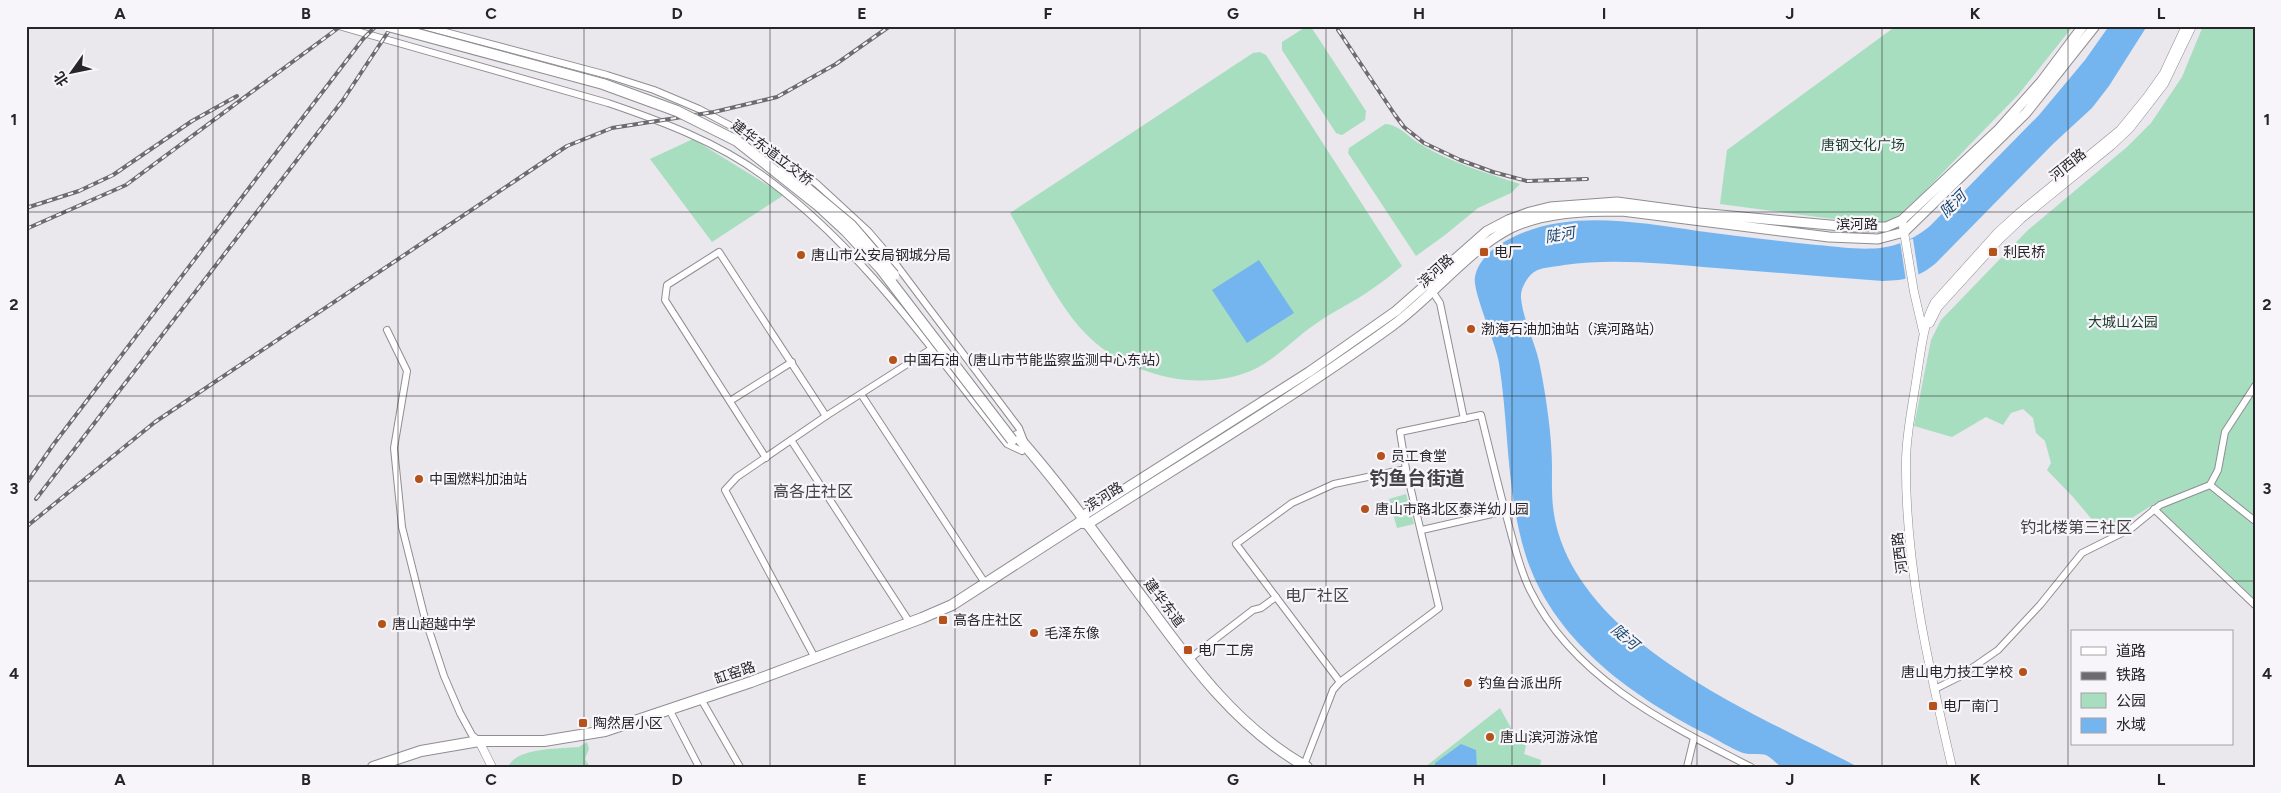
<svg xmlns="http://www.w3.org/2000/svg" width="2281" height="793" font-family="Figtree,'Noto Sans SC',sans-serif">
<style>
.green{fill:#a7debf}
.water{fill:#74b5f0}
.pier{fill:#eae7ed}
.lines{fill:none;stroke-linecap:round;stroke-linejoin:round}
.minor-casing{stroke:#908d92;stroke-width:8}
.tertiary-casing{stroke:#908d92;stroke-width:9}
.secondary-casing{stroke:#908d92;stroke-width:11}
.primary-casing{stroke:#908d92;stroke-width:12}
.minor{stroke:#fff;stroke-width:6}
.tertiary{stroke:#fff;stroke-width:8}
.secondary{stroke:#fff;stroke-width:9}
.primary{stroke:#fff;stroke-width:10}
.rail-casing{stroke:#6d6b6f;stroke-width:4}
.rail{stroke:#f8f5fa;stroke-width:2;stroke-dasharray:5.5;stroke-linecap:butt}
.primary-bridge-casing{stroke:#908d92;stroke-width:12;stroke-linecap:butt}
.primary-bridge{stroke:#fff;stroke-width:10}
.grid{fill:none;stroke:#262527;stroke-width:1;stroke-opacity:0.55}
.poi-dot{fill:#b5511a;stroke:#f8f5fa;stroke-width:2}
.labels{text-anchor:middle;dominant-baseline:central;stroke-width:4.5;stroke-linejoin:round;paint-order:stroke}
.park-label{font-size:14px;fill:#1c422f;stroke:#f8f5fa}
.street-label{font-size:14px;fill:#262527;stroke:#f8f5fa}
.poi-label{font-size:14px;fill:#262527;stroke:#f8f5fa;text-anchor:start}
.water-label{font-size:15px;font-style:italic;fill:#1a4970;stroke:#f8f5fa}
.quarter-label{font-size:16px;fill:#454246;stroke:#f8f5fa}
.district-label{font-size:19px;font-weight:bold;fill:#454246;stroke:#f8f5fa}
.neatline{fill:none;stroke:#262527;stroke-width:2}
.grid-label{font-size:16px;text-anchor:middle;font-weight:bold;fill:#262527}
</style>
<rect width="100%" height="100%" fill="#eae7ed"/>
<!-- green -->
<g class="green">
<polygon points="1896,26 2073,26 2018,95 1923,193 1898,216 1888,222 1872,224 1720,204 1727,150"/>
<polygon points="2203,26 2255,26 2255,599 2154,504 2105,535 2073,497 2047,470 2051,463 2045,441 2036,433 2033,418 2023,409 2011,413 2003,425 1986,417 1952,437 1914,426 1931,340 1941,320 2028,230 2127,147 2151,123 2182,77"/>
<polygon points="1309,27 1313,30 1366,111 1365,120 1342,135 1336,133 1282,50 1282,42 1304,28"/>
<path d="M1260 52 1266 55 1402 266C1392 274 1383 282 1372 289 1354 302 1333 311 1314 325 1295 338 1278 357 1257 368 1203 395 1127 376 1086 334 1057 305 1031 249 1010 213L1253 53Z"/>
<path d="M1385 124C1399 124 1410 139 1422 145 1452 163 1486 173 1520 184L1511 193 1478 208 1445 235 1416 256 1348 153 1349 148Z"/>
<polygon points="693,139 784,195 712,242 650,159"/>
<polygon points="1406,494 1414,524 1397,528 1389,499"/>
<polygon points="1500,708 1517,739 1527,742 1524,754 1541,760 1540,767 1425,767"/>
<path d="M587 742 589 749 585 759 590 767H508C517 747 559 749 579 747Z"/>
</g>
<!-- water -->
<g class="water">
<path d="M2109 26H2147L2109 86 2092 108 2054 143 1936 263C1918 278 1906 280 1883 281 1827 277 1771 272 1716 268 1665 264 1614 258 1564 265 1554 267 1542 267 1534 272 1527 277 1520 289 1521 298 1523 320 1536 344 1540 366 1546 396 1552 436 1552 467 1552 492 1551 507 1558 532 1592 648 1760 716 1858 767 1844 767 1790 770 1781 766 1776 764 1772 758 1766 755 1760 753 1750 755 1743 753 1730 748 1718 740 1706 734 1629 695 1551 638 1525 553 1506 491 1509 426 1499 363 1496 343 1472 291 1475 277 1477 264 1489 251 1499 245 1559 207 1633 222 1698 231 1738 236 1777 241 1817 245 1862 249 1893 256 1930 226L2039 115 2085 60Z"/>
<polygon points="1259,260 1294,313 1247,343 1212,290"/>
<polygon points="1461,744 1476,750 1477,767 1435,767 1435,763"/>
</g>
<!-- pier -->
<polygon class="pier" points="1913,239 1919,278 1906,281 1900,241"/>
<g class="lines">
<defs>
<g id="minor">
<path d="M339 26 608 103C661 121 717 142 762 175 861 247 932 350 1007 444L1022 451"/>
<polyline points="423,26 607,75 654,90 699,109 746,134 782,157 817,184 869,232 892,259 1019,428 1024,441"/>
<polyline points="1430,288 1440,303 1464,419"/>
<polyline points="387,330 407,371 394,448 402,527 424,615 444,676 460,713 472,735 479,741"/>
<polyline points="2255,386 2225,432 2218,470 2210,485 2255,521"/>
<polyline points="861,394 985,583"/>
<polyline points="730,401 792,362"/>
<polyline points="791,440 910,623"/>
<polyline points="766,458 665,300 667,285 719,252 826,416"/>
<path d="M1406 469 1400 432 1481 415C1490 452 1499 489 1509 526 1515 548 1520 570 1530 590 1574 679 1667 724 1751 767"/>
<polyline points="2154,509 2255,605"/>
<polyline points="1422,530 1505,511"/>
<polyline points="815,658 725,490 737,477 826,416 931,349"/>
<polyline points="1188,660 1253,610 1261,608 1276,597"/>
<polyline points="1935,689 1959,677 1998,650 2040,605 2082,553 2132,528 2160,505 2210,485"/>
<polyline points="701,699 740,767"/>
<polyline points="669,709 699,767"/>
<polyline points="1304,765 1333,690 1340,682 1439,608 1406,469 1334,484 1292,503 1236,544 1340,682"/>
<polyline points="1687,767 1694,738"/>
</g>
<g id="tertiary">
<polyline points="1902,220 1914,292 1923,331"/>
<polyline points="1930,323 1938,307 2000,239 2021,219 2111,146 2130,128 2164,84 2192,26"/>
<polyline points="479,741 492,767"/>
<path d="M1952 767C1929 668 1905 565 1906 462 1906 433 1913 404 1917 375 1921 351 1923 324 1935 302L1998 232 2019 213 2120 130 2147 97 2164 73 2186 26"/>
</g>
<path id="secondary" d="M2083 26 2041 82 1999 129 1902 220 1886 227H1852L1699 213 1617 202 1550 207 1530 212 1508 220 1487 231 1396 311 1309 372 1084 515 1079 523 1088 524C1190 459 1294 397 1392 326 1431 298 1469 249 1511 228 1545 212 1585 211 1622 211L1829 237 1878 239 1904 232 2026 113 2095 26"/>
<g id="primary">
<path d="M1017 436C1063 488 1103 545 1145 601 1191 664 1237 728 1307 767"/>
<polyline points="373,767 421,751 479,741 544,741 605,731 751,682 922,618 952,605 1079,523"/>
</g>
</defs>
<!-- minor casing -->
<use href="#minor" class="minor-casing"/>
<!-- tertiary casing -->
<use href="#tertiary" class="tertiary-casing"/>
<!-- secondary casing -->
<use href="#secondary" class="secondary-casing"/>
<!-- primary casing -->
<use href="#primary" class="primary-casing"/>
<!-- minor -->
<use href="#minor" class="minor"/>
<!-- tertiary -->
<use href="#tertiary" class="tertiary"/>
<!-- secondary -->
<use href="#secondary" class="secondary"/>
<!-- primary -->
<use href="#primary" class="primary"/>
<defs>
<g id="rail">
<polyline points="1338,30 1395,115 1404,127 1424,143 1460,160 1493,172 1527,181 1587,179"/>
<polyline points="26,208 79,191 113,175 192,121 237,96"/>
<polyline points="26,229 126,185 341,26"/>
<polyline points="26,484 53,445 304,116 363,39 376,26"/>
<polyline points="36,499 343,100 392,26"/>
<polyline points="26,527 155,422 567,146 612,128 714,112 777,97 836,64 890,26"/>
</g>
</defs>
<!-- rail casing -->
<use href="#rail" class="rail-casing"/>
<!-- rail -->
<use href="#rail" class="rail"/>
<defs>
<g id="primary-bridge">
<polyline points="388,26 603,84 677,111 737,141 819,206 846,231 881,269 1012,440"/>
<polyline points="784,169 851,225 894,275"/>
</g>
</defs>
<!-- primary-bridge casing -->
<use href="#primary-bridge" class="primary-bridge-casing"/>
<!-- primary-bridge -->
<use href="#primary-bridge" class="primary-bridge"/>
</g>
<!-- grid -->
<path class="grid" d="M213 26V767M398 26V767M584 26V767M770 26V767M955 26V767M1140 26V767M1326 26V767M1512 26V767M1697 26V767M1882 26V767M2068 26V767M26 212H2255M26 396H2255M26 581H2255"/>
<!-- markers -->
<g class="poi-dot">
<rect x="1479" y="247" width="10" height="10" rx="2.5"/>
<rect x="1988" y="247" width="10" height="10" rx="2.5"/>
<circle cx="801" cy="255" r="5"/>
<circle cx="1471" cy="329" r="5"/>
<circle cx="893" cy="360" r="5"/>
<circle cx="1381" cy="456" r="5"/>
<circle cx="419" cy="479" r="5"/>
<circle cx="1365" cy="509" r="5"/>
<rect x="938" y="615" width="10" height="10" rx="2.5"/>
<circle cx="382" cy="624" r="5"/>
<circle cx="1034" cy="633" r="5"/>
<rect x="1183" y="645" width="10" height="10" rx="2.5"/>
<circle cx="2023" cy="672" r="5"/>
<circle cx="1468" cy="683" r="5"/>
<rect x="1928" y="701" width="10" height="10" rx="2.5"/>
<rect x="578" y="718" width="10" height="10" rx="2.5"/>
<circle cx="1490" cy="737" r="5"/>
</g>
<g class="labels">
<!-- park labels -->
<g class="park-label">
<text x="1863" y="145">唐钢文化广场</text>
<text x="2123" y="322">大城山公园</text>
</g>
<!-- street labels -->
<g class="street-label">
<text transform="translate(772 153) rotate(37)">建华东道立交桥</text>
<text transform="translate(2068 165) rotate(-39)">河西路</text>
<text x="1857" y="224">滨河路</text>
<text transform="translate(1436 271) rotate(-42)">滨河路</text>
<text transform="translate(1104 497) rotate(-32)">滨河路</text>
<text transform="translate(1900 553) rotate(-97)">河西路</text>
<text transform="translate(1164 603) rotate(53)">建华东道</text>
<text transform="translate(735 673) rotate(-19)">缸窑路</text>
</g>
<!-- poi labels -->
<g class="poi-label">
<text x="1494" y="252">电厂</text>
<text x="2003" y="252">利民桥</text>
<text x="811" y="255">唐山市公安局钢城分局</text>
<text x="1481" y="329">渤海石油加油站（滨河路站）</text>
<text x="903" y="360">中国石油（唐山市节能监察监测中心东站）</text>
<text x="1391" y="456">员工食堂</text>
<text x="429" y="479">中国燃料加油站</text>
<text x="1375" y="509">唐山市路北区泰洋幼儿园</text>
<text x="953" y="620">高各庄社区</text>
<text x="392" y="624">唐山超越中学</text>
<text x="1044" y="633">毛泽东像</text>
<text x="1198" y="650">电厂工房</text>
<text x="2013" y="672" text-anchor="end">唐山电力技工学校</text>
<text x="1478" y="683">钓鱼台派出所</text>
<text x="1943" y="706">电厂南门</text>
<text x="593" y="723">陶然居小区</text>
<text x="1500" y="737">唐山滨河游泳馆</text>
</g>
<!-- water labels -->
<g class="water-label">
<text transform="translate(1953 204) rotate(-45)">陡河</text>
<text transform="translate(1560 235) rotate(-10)">陡河</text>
<text transform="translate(1625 637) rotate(40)">陡河</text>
</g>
<!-- quarter labels -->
<g class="quarter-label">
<text x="813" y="491">高各庄社区</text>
<text x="2076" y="527">钓北楼第三社区</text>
<text x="1317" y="595">电厂社区</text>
</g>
<!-- district labels -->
<g class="district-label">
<text x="1417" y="478">钓鱼台街道</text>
</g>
</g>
<!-- border -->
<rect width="2281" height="793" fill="none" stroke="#f8f5fa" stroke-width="55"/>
<!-- legend -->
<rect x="2071" y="630" width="162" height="115" fill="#f8f5fa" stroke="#a4a2a6"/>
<rect x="2081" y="647" width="25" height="8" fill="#ffffff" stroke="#a4a2a6"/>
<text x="2116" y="656" font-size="15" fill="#262527">道路</text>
<rect x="2081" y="672" width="25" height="8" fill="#6d6b6f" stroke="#a4a2a6"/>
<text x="2116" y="680" font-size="15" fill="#262527">铁路</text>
<rect x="2081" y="693" width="25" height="15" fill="#a7debf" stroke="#a4a2a6"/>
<text x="2116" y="706" font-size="15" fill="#262527">公园</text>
<rect x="2081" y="718" width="25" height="15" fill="#74b5f0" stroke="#a4a2a6"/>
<text x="2116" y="730" font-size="15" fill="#262527">水域</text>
<!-- north arrow -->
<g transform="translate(72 72) rotate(237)" stroke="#f8f5fa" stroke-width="4" paint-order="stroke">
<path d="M0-4L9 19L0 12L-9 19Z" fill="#262527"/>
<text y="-8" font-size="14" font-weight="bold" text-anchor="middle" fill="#262527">北</text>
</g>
<rect x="28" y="28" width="2226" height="738" class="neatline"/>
<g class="grid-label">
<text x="120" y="19">A</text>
<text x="306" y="19">B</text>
<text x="491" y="19">C</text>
<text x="677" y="19">D</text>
<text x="862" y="19">E</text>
<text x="1048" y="19">F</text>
<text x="1233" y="19">G</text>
<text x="1419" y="19">H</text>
<text x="1604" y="19">I</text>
<text x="1790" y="19">J</text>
<text x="1975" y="19">K</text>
<text x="2161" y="19">L</text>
<text x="14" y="125">1</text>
<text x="2267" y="125">1</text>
<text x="14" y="310">2</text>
<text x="2267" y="310">2</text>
<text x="14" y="494">3</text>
<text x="2267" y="494">3</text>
<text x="14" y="679">4</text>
<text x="2267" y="679">4</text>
<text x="120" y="785">A</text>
<text x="306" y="785">B</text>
<text x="491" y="785">C</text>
<text x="677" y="785">D</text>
<text x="862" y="785">E</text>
<text x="1048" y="785">F</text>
<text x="1233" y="785">G</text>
<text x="1419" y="785">H</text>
<text x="1604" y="785">I</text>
<text x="1790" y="785">J</text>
<text x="1975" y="785">K</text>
<text x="2161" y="785">L</text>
</g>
</svg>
